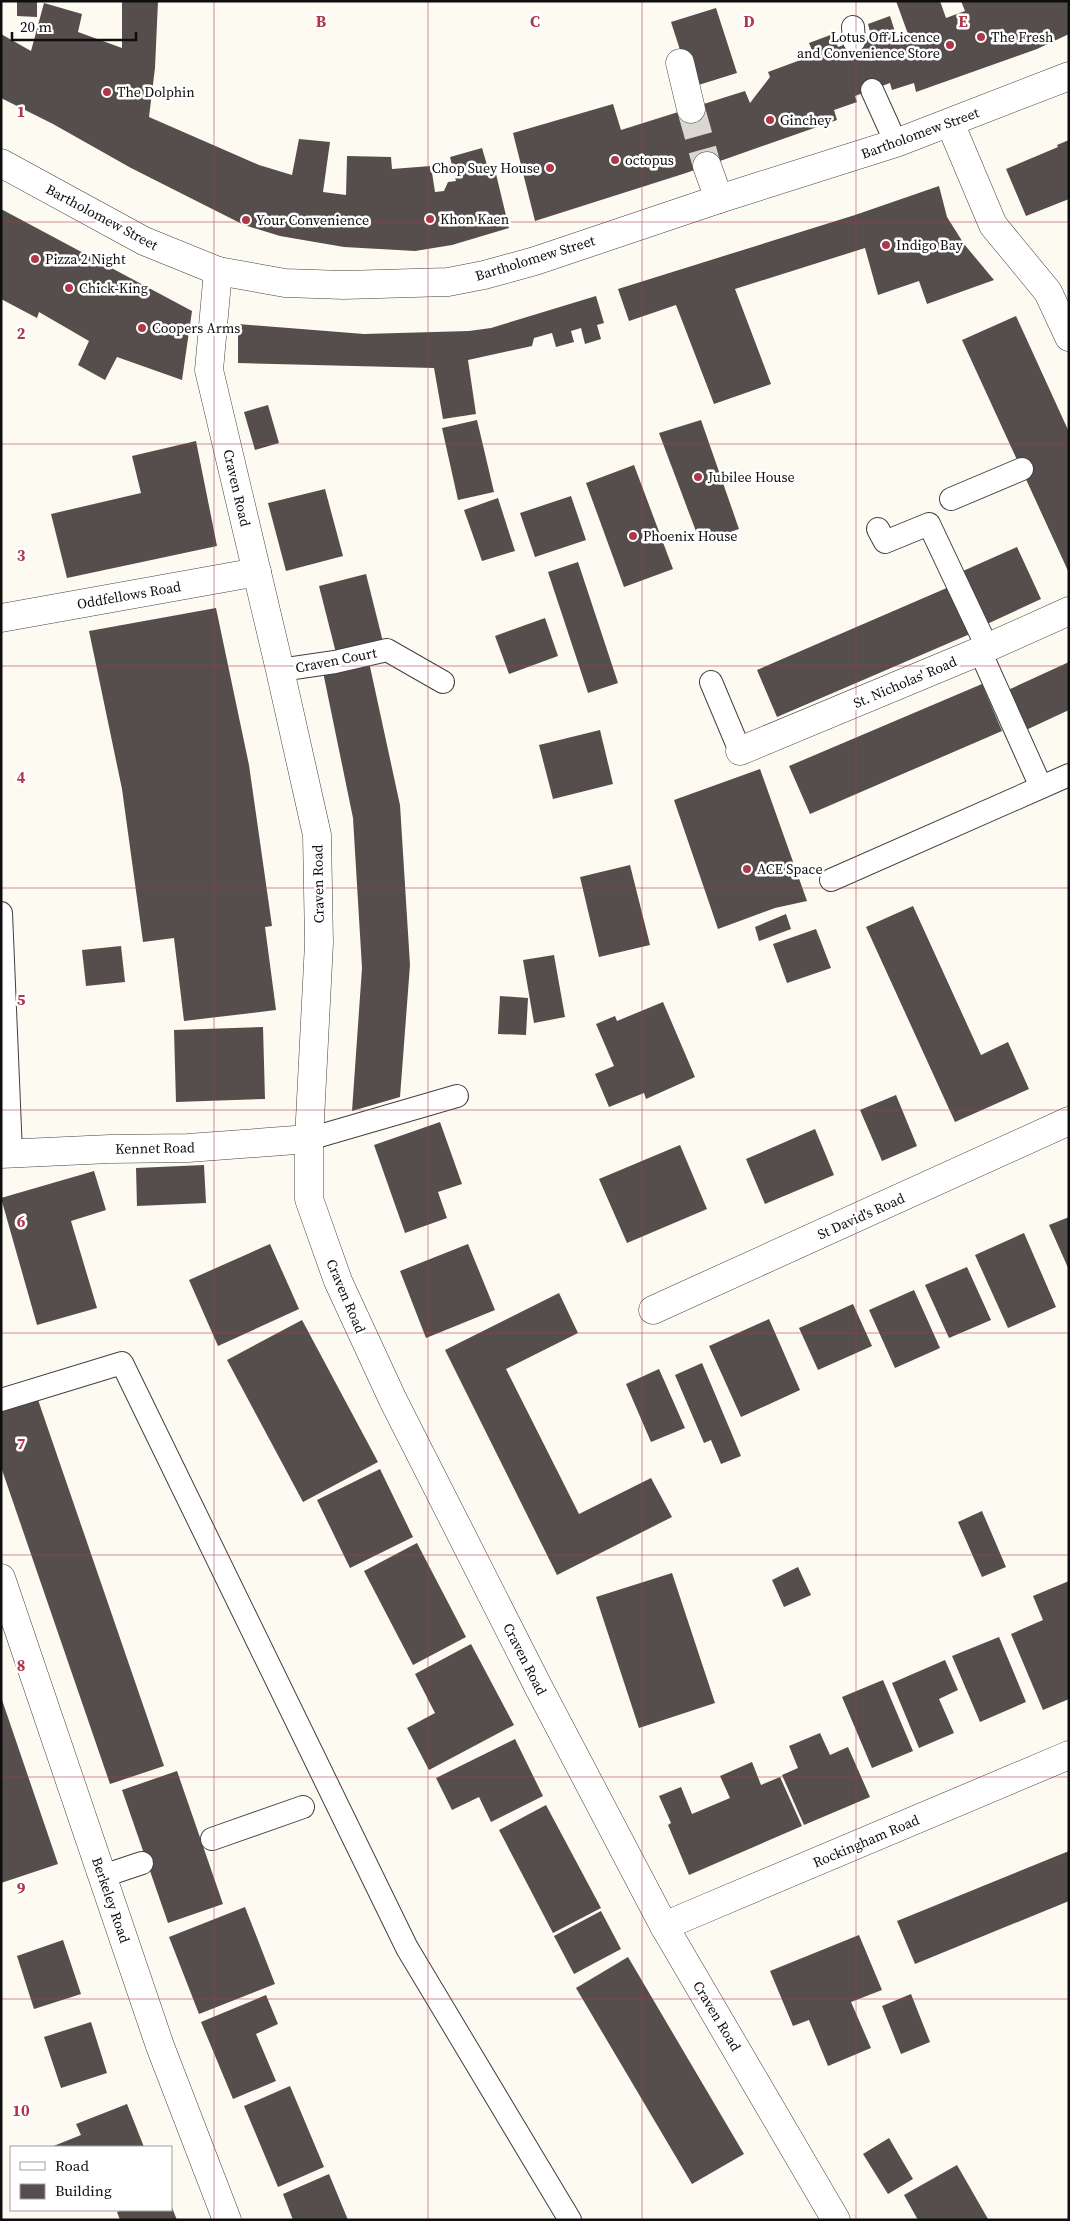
<svg xmlns="http://www.w3.org/2000/svg" width="1070" height="2221" font-family="'Source Serif 4',serif">
<style>
.building{fill:#554e4c}
.lines{fill:none;stroke-linecap:round;stroke-linejoin:round}
.minor-tunnel{stroke:#d9d7cf;stroke-width:28;stroke-dasharray:28 14;stroke-linecap:butt}
.service-casing{stroke:#414141;stroke-width:24}
.minor-casing{stroke:#414141;stroke-width:29}
.service{stroke:#fff;stroke-width:22}
.minor{stroke:#fff;stroke-width:28}
.grid{fill:none;stroke:#ae3749;stroke-width:1;stroke-opacity:0.55}
.poi-dot{fill:#ae3749;stroke:#fff;stroke-width:2}
.labels{text-anchor:middle;dominant-baseline:central;stroke-width:5;stroke-linejoin:round;paint-order:stroke}
.poi-label{font-size:14px;fill:#0e0e0e;stroke:#fff;text-anchor:start}
.street-label{font-size:14px;fill:#0e0e0e;stroke:#fff}
.grid-label{font-size:16px;text-anchor:middle;font-weight:bold;fill:#ae3749;stroke:#fff;stroke-width:5;stroke-linejoin:round;paint-order:stroke}
</style>
<rect width="100%" height="100%" fill="#fdfaf1"/>
<!-- building -->
<g class="building">
<polygon points="17,1 37,1 37,17 17,16"/>
<polygon points="122,1 158,1 155,68 149,117 259,165 292,175 299,139 330,142 323,192 346,195 347,156 391,157 392,169 431,166 435,192 444,191 448,182 456,181 450,157 482,148 490,175 496,174 509,228 452,245 415,251 344,247 280,236 244,225 131,168 53,124 1,98 1,34 31,51 44,3 82,14 78,32 122,48"/>
<polygon points="896,1 940,1 946,18 965,11 961,1 1069,1 1069,34 1037,49 916,92 914,83 892,90 890,83 855,96 857,102 834,110 837,120 686,173 535,221 513,133 613,104 621,130 745,91 750,103 770,77 768,72 814,55 809,43 833,34 838,47 871,35 868,24 890,16 897,38 908,34"/>
<polygon points="716,8 737,73 692,87 671,22"/>
<polygon points="1069,140 1069,199 1026,216 1006,169 1058,147 1057,145"/>
<polygon points="939,186 947,217 964,244 994,280 927,304 919,281 878,295 865,248 735,289 771,384 714,404 676,305 629,321 618,289 855,215"/>
<polygon points="1,209 192,311 182,380 117,357 105,380 78,365 89,341 39,312 37,318 1,299"/>
<polygon points="596,296 604,323 597,325 601,339 585,344 581,328 571,331 574,342 556,347 552,333 534,338 532,346 468,360 476,414 443,419 434,368 238,363 238,324 364,334 469,331 491,328"/>
<polygon points="1016,316 1069,432 1069,573 962,340"/>
<polygon points="268,405 279,443 255,450 244,412"/>
<polygon points="477,420 494,492 458,500 442,428"/>
<polygon points="701,420 739,529 700,542 659,433"/>
<polygon points="196,441 217,546 67,578 51,514 141,493 132,456"/>
<polygon points="634,465 673,569 624,587 586,483"/>
<polygon points="325,489 343,556 286,571 268,503"/>
<polygon points="571,496 586,540 535,557 520,513"/>
<polygon points="498,498 515,551 482,561 464,510"/>
<polygon points="1017,547 1041,599 987,624 963,571"/>
<polygon points="578,562 618,683 588,693 548,572"/>
<polygon points="366,574 384,646 337,657 319,586"/>
<polygon points="949,587 970,634 777,717 757,670"/>
<polygon points="216,608 249,765 272,926 265,927 276,1010 184,1021 174,938 143,942 122,789 89,631"/>
<polygon points="545,618 558,656 509,674 495,636"/>
<polygon points="369,662 400,805 410,965 400,1097 352,1111 362,968 353,818 323,672"/>
<polygon points="1069,662 1069,710 1026,730 1008,690"/>
<polygon points="982,684 1002,731 810,814 789,766"/>
<polygon points="600,730 613,784 553,799 539,745"/>
<polygon points="760,769 807,901 775,908 718,929 674,800"/>
<polygon points="630,865 650,945 599,957 580,877"/>
<polygon points="913,906 981,1055 1008,1042 1029,1089 955,1122 866,927"/>
<polygon points="786,914 791,929 759,941 755,927"/>
<polygon points="816,929 831,968 787,983 773,944"/>
<polygon points="121,946 125,982 86,986 82,950"/>
<polygon points="554,955 565,1017 534,1023 523,960"/>
<polygon points="500,996 528,998 526,1035 498,1034"/>
<polygon points="663,1002 695,1077 646,1099 644,1093 609,1107 595,1074 614,1066 596,1024 615,1016 617,1021"/>
<polygon points="263,1027 265,1099 176,1102 174,1030"/>
<polygon points="896,1095 917,1146 882,1161 860,1110"/>
<polygon points="440,1122 462,1184 438,1192 447,1218 405,1233 374,1145"/>
<polygon points="815,1129 834,1175 765,1204 746,1159"/>
<polygon points="680,1145 707,1209 627,1243 599,1179"/>
<polygon points="204,1165 206,1203 137,1206 136,1168"/>
<polygon points="94,1171 106,1210 71,1221 97,1308 37,1325 1,1198"/>
<polygon points="1069,1217 1069,1270 1049,1225"/>
<polygon points="1024,1233 1056,1307 1008,1328 975,1255"/>
<polygon points="270,1244 299,1309 218,1346 189,1280"/>
<polygon points="468,1244 495,1310 426,1338 400,1271"/>
<polygon points="967,1267 991,1320 949,1338 925,1285"/>
<polygon points="914,1290 940,1348 895,1368 869,1310"/>
<polygon points="559,1293 578,1333 506,1369 579,1514 651,1478 672,1517 557,1575 445,1350"/>
<polygon points="853,1304 872,1346 818,1370 799,1328"/>
<polygon points="769,1319 800,1390 741,1417 709,1346"/>
<polygon points="302,1320 378,1462 303,1502 227,1360"/>
<polygon points="702,1363 741,1456 721,1464 711,1440 704,1443 675,1375"/>
<polygon points="659,1369 685,1428 651,1442 626,1384"/>
<polygon points="36,1394 164,1766 110,1784 1,1467 1,1406"/>
<polygon points="380,1469 413,1537 350,1568 317,1500"/>
<polygon points="982,1511 1006,1567 982,1577 958,1522"/>
<polygon points="417,1543 466,1637 413,1665 364,1571"/>
<polygon points="798,1567 811,1595 784,1607 772,1580"/>
<polygon points="672,1573 715,1703 639,1728 596,1597"/>
<polygon points="1069,1581 1069,1699 1043,1710 1011,1634 1043,1620 1033,1596"/>
<polygon points="999,1637 1026,1702 980,1722 952,1656"/>
<polygon points="471,1644 514,1725 429,1770 407,1728 435,1713 415,1674"/>
<polygon points="945,1660 958,1690 939,1699 954,1733 919,1748 892,1683"/>
<polygon points="883,1680 913,1751 872,1768 842,1697"/>
<polygon points="1,1697 58,1864 1,1883"/>
<polygon points="820,1733 830,1755 848,1747 870,1797 804,1825 782,1775 798,1768 789,1746"/>
<polygon points="515,1739 543,1796 491,1822 479,1797 452,1810 436,1778"/>
<polygon points="752,1762 761,1785 780,1777 802,1826 689,1875 668,1825 671,1823 659,1796 681,1787 692,1814 730,1798 720,1776"/>
<polygon points="177,1771 223,1904 168,1923 122,1790"/>
<polygon points="546,1805 601,1908 553,1933 499,1830"/>
<polygon points="1069,1851 1069,1901 915,1964 897,1921"/>
<polygon points="245,1907 275,1984 199,2014 169,1937"/>
<polygon points="601,1911 621,1949 574,1974 554,1936"/>
<polygon points="859,1935 882,1990 851,2002 871,2048 828,2066 809,2020 793,2026 770,1971"/>
<polygon points="63,1940 81,1994 34,2009 17,1956"/>
<polygon points="628,1957 744,2154 692,2184 576,1988"/>
<polygon points="911,1994 930,2042 901,2054 882,2006"/>
<polygon points="266,1995 278,2024 256,2034 276,2081 233,2099 201,2022"/>
<polygon points="91,2022 107,2073 61,2088 44,2037"/>
<polygon points="290,2086 324,2167 278,2187 244,2106"/>
<polygon points="127,2104 144,2147 51,2147 81,2135 76,2124"/>
<polygon points="889,2138 913,2179 888,2194 863,2154"/>
<polygon points="957,2165 988,2219 918,2220 904,2195"/>
<polygon points="329,2174 348,2220 293,2220 283,2194"/>
<polygon points="171,2205 177,2220 120,2220 117,2212 122,2210 171,2210"/>
</g>
<g class="lines">
<!-- minor-tunnel -->
<polyline class="minor-tunnel" points="691,109 707,166"/>
<defs>
<g id="service">
<polyline points="853,27 854,41"/>
<polyline points="872,90 896,143"/>
<polyline points="951,499 1022,469"/>
<polyline points="878,529 885,542 929,524 987,647"/>
<polyline points="980,651 1041,787"/>
<polyline points="280,670 335,662 387,650 443,682"/>
<polyline points="711,682 740,751"/>
<polyline points="831,880 1069,775"/>
<polyline points="1,913 11,1153"/>
<polyline points="309,1139 457,1096"/>
<polyline points="1,1400 122,1363 407,1948 570,2220"/>
<polyline points="212,1839 303,1807"/>
<polyline points="103,1876 142,1863"/>
</g>
<g id="minor">
<polyline points="680,63 691,109"/>
<polyline points="950,123 993,225 1048,292 1069,337"/>
<polyline points="1,163 144,241 218,271 285,283 344,285 448,282 484,275 535,261 719,199 896,143 1069,76"/>
<polyline points="707,166 719,199"/>
<polyline points="218,271 209,370 280,670 317,835 319,943 309,1139 309,1199 338,1281 393,1400 539,1688 664,1926 836,2220"/>
<polyline points="1,618 257,572"/>
<polyline points="740,751 980,651 1069,611"/>
<polyline points="1,1154 110,1149 188,1148 309,1139"/>
<polyline points="653,1310 1069,1121"/>
<polyline points="1,1578 160,2046 227,2220"/>
<polyline points="664,1926 1069,1755"/>
</g>
</defs>
<!-- service casing -->
<use href="#service" class="service-casing"/>
<!-- minor casing -->
<use href="#minor" class="minor-casing"/>
<!-- service -->
<use href="#service" class="service"/>
<!-- minor -->
<use href="#minor" class="minor"/>
</g>
<!-- grid -->
<path class="grid" d="M214 1V2220M428 1V2220M642 1V2220M856 1V2220M1 222H1069M1 444H1069M1 666H1069M1 888H1069M1 1110H1069M1 1333H1069M1 1555H1069M1 1777H1069M1 1999H1069"/>
<!-- markers -->
<g class="poi-dot">
<circle cx="981" cy="37" r="5"/>
<circle cx="950" cy="45" r="5"/>
<circle cx="107" cy="92" r="5"/>
<circle cx="770" cy="120" r="5"/>
<circle cx="615" cy="160" r="5"/>
<circle cx="550" cy="168" r="5"/>
<circle cx="430" cy="219" r="5"/>
<circle cx="246" cy="220" r="5"/>
<circle cx="886" cy="245" r="5"/>
<circle cx="35" cy="259" r="5"/>
<circle cx="69" cy="288" r="5"/>
<circle cx="142" cy="328" r="5"/>
<circle cx="698" cy="477" r="5"/>
<circle cx="633" cy="536" r="5"/>
<circle cx="747" cy="869" r="5"/>
</g>
<g class="labels">
<!-- poi labels -->
<g class="poi-label">
<text x="940" y="37" text-anchor="end">Lotus Off Licence<tspan x="940" dy="16">and Convenience Store</tspan></text>
<text x="991" y="37">The Fresh</text>
<text x="117" y="92">The Dolphin</text>
<text x="780" y="120">Ginchey</text>
<text x="625" y="160">octopus</text>
<text x="540" y="168" text-anchor="end">Chop Suey House</text>
<text x="440" y="219">Khon Kaen</text>
<text x="256" y="220">Your Convenience</text>
<text x="896" y="245">Indigo Bay</text>
<text x="45" y="259">Pizza 2 Night</text>
<text x="79" y="288">Chick-King</text>
<text x="152" y="328">Coopers Arms</text>
<text x="708" y="477">Jubilee House</text>
<text x="643" y="536">Phoenix House</text>
<text x="757" y="869">ACE Space</text>
</g>
<!-- street labels -->
<g class="street-label">
<text transform="translate(920 133) rotate(-20)">Bartholomew Street</text>
<text transform="translate(102 217) rotate(28)">Bartholomew Street</text>
<text transform="translate(535 258) rotate(-17)">Bartholomew Street</text>
<text transform="translate(237 488) rotate(77)">Craven Road</text>
<text transform="translate(129 595) rotate(-10)">Oddfellows Road</text>
<text transform="translate(336 660) rotate(-11)">Craven Court</text>
<text transform="translate(905 682) rotate(-23)">St. Nicholas' Road</text>
<text transform="translate(318 884) rotate(-91)">Craven Road</text>
<text transform="translate(155 1148) rotate(-1)">Kennet Road</text>
<text transform="translate(861 1216) rotate(-24)">St David's Road</text>
<text transform="translate(346 1296) rotate(67)">Craven Road</text>
<text transform="translate(525 1659) rotate(63)">Craven Road</text>
<text transform="translate(866 1841) rotate(-23)">Rockingham Road</text>
<text transform="translate(111 1900) rotate(71)">Berkeley Road</text>
<text transform="translate(717 2016) rotate(59)">Craven Road</text>
</g>
</g>
<g class="grid-label">
<text x="321" y="27">B</text>
<text x="535" y="27">C</text>
<text x="749" y="27">D</text>
<text x="963" y="27">E</text>
<text x="21" y="117">1</text>
<text x="21" y="339">2</text>
<text x="21" y="561">3</text>
<text x="21" y="783">4</text>
<text x="21" y="1005">5</text>
<text x="21" y="1227">6</text>
<text x="21" y="1449">7</text>
<text x="21" y="1671">8</text>
<text x="21" y="1894">9</text>
<text x="21" y="2116">10</text>
</g>
<!-- border -->
<rect width="1070" height="2221" fill="none" stroke="#0e0e0e" stroke-width="5"/>
<!-- legend -->
<rect x="10" y="2146" width="162" height="65" fill="#ffffff" stroke="#9f9f9f"/>
<rect x="20" y="2162" width="25" height="8" fill="#ffffff" stroke="#9f9f9f"/>
<text x="55" y="2171" font-size="15" fill="#0e0e0e">Road</text>
<rect x="20" y="2184" width="25" height="15" fill="#554e4c" stroke="#9f9f9f"/>
<text x="55" y="2196" font-size="15" fill="#0e0e0e">Building</text>
<!-- scale -->
<path d="M12 32v8h124v-8" fill="none" stroke="#0e0e0e" stroke-width="2.5"/>
<text x="20" y="32" font-size="15" fill="#0e0e0e" stroke="#ffffff" stroke-width="4" paint-order="stroke">20 m</text>
</svg>
